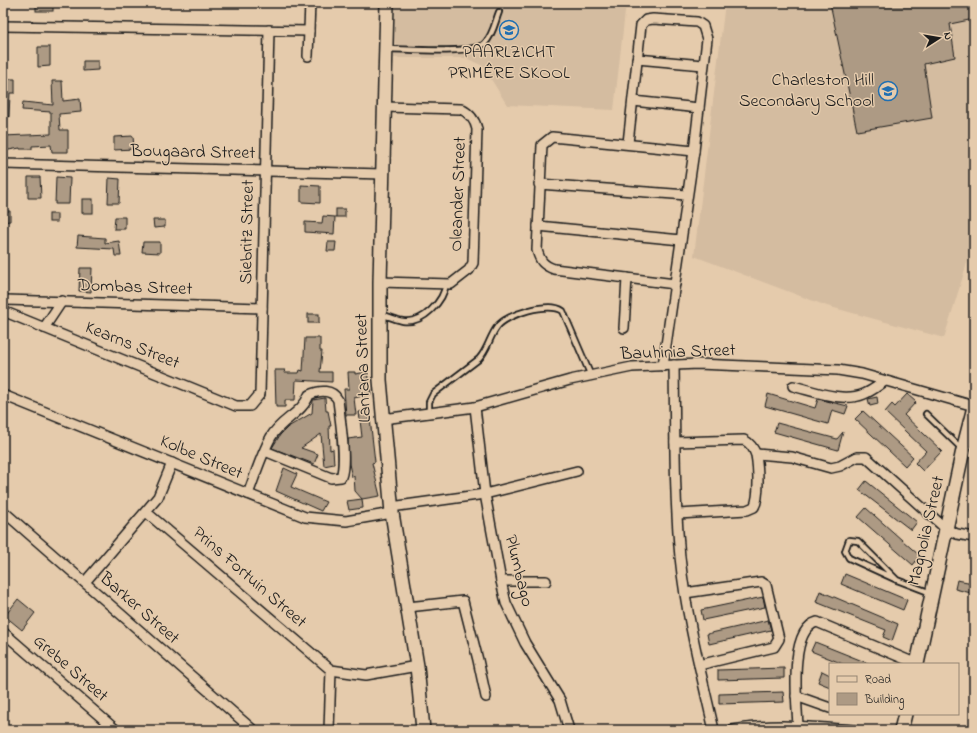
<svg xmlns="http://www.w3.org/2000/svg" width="977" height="733" font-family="'Indie Flower',sans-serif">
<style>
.built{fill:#d4bca0}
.building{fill:#ad9a84;stroke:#1c1c1c}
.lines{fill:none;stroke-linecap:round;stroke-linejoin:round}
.lane-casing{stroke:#1c1c1c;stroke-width:8}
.street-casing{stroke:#1c1c1c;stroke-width:12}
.secondary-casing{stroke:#1c1c1c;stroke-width:16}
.lane{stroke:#e5cbac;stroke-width:4.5}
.street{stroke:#e5cbac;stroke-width:9}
.secondary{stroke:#e5cbac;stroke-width:13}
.labels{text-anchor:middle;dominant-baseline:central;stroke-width:3;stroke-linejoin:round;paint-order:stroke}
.poi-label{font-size:18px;fill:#1c1c1c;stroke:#e5cbac}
.street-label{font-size:18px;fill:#1c1c1c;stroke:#e5cbac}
</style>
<rect width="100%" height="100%" fill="#e5cbac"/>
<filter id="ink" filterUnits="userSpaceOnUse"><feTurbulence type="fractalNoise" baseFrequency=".025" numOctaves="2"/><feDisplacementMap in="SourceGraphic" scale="8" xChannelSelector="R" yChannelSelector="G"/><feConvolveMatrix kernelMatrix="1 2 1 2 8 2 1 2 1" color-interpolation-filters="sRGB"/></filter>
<g filter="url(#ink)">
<!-- built -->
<g class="built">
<polygon points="395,3 626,3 614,110 507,105 483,66 466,58 394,58"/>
<polygon points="725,3 974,3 974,233 971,250 944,338 827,306 694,256"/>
</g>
<!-- building -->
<g class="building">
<rect x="36" y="3" width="17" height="8"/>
<polygon points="830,3 974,3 974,19 950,24 955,57 924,64 932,118 857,131"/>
<polygon points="38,47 50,47 50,66 38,67"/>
<polygon points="83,61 98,61 98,70 83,71"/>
<polygon points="3,79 15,79 15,93 10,93 9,117 3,116"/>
<polygon points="52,81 62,81 63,101 80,99 81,112 59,114 60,130 68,130 68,152 52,152 51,145 32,146 32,149 20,149 20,148 3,151 3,136 51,134 51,112 22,110 23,102 53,105"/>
<polygon points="133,136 134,149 114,150 114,137"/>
<polygon points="28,177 40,177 41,198 28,198"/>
<polygon points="56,177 70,178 69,204 55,204"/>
<polygon points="109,178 120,179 119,203 108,203"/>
<polygon points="301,185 320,186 320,203 301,202"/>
<rect x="82" y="199" width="11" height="14"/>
<rect x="336" y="209" width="9" height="8"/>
<polygon points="3,211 10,211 10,221 3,222"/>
<rect x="49" y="214" width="8" height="8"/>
<polygon points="323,216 335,217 334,234 305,232 305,222 322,223"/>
<polygon points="115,217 125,217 125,229 114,229"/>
<polygon points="153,220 165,220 165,227 154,228"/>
<polygon points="78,236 105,238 105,243 119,241 121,256 115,256 114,249 77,247"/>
<polygon points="143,242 160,242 160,253 142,252"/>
<polygon points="328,242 336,242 335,251 327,251"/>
<polygon points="80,268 92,268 91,292 79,291"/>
<rect x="308" y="314" width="11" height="9"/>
<polygon points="305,338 320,338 320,351 322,351 320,372 332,372 332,382 296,380 295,400 285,400 285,407 276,407 275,370 285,370 284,373 299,373 300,370 303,371"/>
<polygon points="348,372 355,372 355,374 367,372 371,394 354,398 356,415 346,415 344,389 349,389"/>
<polygon points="768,394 815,408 818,399 848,406 845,414 832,410 828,424 765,406"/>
<polygon points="907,394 916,402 904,415 942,451 923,471 915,463 926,451 885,412 892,404 895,407"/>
<polygon points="877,397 878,404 870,406 868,399"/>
<polygon points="325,398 326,411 328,411 331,426 329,426 330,450 333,449 334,464 324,466 321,434 301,448 318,454 314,464 272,448 280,435 288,427 312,413 313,400"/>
<polygon points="369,410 375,462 372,463 380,496 362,499 355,491 354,476 352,477 349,464 348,439 362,437 359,412"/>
<polygon points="863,411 913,457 905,466 855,419"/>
<polygon points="777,423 837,439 843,432 838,450 774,432"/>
<polygon points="284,468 297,474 291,487 326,502 321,511 276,491"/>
<polygon points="866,481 917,522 911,530 859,490"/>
<polygon points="362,499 363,508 349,510 347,501"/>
<polygon points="866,508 920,556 913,565 858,517"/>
<polygon points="845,574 907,600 903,610 841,584"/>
<polygon points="957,580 973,583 971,593 955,589"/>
<polygon points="820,591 898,624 892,641 883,637 886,630 816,602"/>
<polygon points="763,597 765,607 703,620 701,610"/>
<polygon points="18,599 35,613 22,630 5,616"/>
<polygon points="768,620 771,630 709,644 707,634"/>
<polygon points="815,642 870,664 843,664 811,651"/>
<polygon points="784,668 784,678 718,680 718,670"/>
<polygon points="822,671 830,675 830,687 818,682"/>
<polygon points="783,692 784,702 719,704 719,694"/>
</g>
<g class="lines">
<defs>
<g id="lane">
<path d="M387 49C406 49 475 55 485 43 493 35 495 22 499 12"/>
<path d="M382 315C389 316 396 320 403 321 423 324 444 301 446 283"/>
<path d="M429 413V402L433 394 479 359C488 349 489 338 497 327 506 314 550 301 563 311L591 376"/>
<polyline points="926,414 962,449"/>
<polyline points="897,580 849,558 845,551 849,540 858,541 897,580 931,593"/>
</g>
<g id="street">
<polyline points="3,26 309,31"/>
<polyline points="308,56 310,3"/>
<polyline points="637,59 703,65"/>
<polyline points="633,101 699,108"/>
<polyline points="628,143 641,25 646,20 653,19 697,22 703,26 707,39 694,151 663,366"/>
<polyline points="3,164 383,174"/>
<polyline points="539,184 687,195"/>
<polyline points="538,226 681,240"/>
<path d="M380 282 451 284 469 270 473 263 477 129C475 120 469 113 461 109L384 107"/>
<path d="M675 284 554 269C543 265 540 261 537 250L542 145 552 137 694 151"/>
<polyline points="6,300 262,308"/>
<polyline points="3,311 236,406 250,406 260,394 269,30"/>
<polyline points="44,328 62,301"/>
<polyline points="624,328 627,278"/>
<path d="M674 365C675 429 674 493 680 557 686 615 701 673 714 730"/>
<path d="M793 386C814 391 843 403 864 394 872 391 879 385 885 381"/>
<polyline points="3,395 305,517 346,521 392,513"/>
<polyline points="475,407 485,494 501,581 506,603 525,643 560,700 569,730"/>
<polyline points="383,419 475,407 570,380 632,367 698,364 838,370 862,374 974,406"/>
<path d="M675 442 744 440C750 443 754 449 756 455 758 466 760 497 754 507L747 510 678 514"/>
<polyline points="756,454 792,457 831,468 840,466 857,457 866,457 946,529 957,534 974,537"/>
<path d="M248 494C255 476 261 455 271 437 281 419 302 414 309 395 320 390 332 389 338 400 340 419 347 461 341 477L331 478 265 451"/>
<polyline points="391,507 485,494 577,471"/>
<polyline points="3,511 253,730"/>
<polyline points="146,512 331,670"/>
<polyline points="501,581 546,581"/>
<polyline points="85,582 158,497 172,463"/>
<polyline points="685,593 761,582 766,585 779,639 774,647 699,665"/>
<polyline points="408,607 463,601 478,660 486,697"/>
<polyline points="3,632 116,730"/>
<polyline points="331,670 366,675 417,666"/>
<polyline points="796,696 830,708"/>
<path d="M798 726C797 703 788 630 817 622L917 664"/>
<polyline points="329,730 331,670"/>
<path d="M733 730C773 723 814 727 854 730"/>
</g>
<g id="secondary">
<polyline points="387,3 380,282 380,380 392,513 417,666 423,730"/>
<polyline points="917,664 963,450 974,407"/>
<polyline points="901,730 905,714"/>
</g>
</defs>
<!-- lane casing -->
<use href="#lane" class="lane-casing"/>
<!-- street casing -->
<use href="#street" class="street-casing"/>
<!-- secondary casing -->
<use href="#secondary" class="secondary-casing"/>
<!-- lane -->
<use href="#lane" class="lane"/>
<!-- street -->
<use href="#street" class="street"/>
<!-- secondary -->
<use href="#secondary" class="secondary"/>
</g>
</g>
<!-- icons -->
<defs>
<symbol id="school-ring" viewBox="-11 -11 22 22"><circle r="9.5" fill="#e5cbac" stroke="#1f6fb2" stroke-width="1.5"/><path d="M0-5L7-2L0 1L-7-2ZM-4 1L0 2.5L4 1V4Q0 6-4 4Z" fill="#1f6fb2"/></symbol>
</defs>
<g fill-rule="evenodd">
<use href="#school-ring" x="498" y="19" width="22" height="22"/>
<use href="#school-ring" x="877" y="80" width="22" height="22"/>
</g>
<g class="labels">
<!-- poi labels -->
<g class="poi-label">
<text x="509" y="53">PAARLZICHT<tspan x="509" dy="21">PRIMÊRE SKOOL</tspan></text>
<text x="874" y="81" text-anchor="end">Charleston Hill<tspan x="874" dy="21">Secondary School</tspan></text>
</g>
<!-- street labels -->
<g class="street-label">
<text transform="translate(193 153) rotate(1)">Bougaard Street</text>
<text transform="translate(459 194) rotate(-88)">Oleander Street</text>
<text transform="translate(248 232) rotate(-89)">Siebritz Street</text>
<text transform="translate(135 288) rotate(2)">Dombas Street</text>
<text transform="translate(132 346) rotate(22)">Kearns Street</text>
<text transform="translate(678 353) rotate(-2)">Bauhinia Street</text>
<text transform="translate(364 368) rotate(-92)">Lantana Street</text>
<text transform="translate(201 458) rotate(23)">Kolbe Street</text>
<text transform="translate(927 531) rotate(-77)">Magnolia Street</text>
<text transform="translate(518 571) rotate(76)">Plumbago</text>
<text transform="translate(249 578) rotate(41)">Prins Fortuin Street</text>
<text transform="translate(139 609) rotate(41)">Barker Street</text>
<text transform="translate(70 669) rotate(41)">Grebe Street</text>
</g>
</g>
<!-- margin -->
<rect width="977" height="733" fill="none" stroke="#e5cbac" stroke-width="16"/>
<rect x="8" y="8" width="961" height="717" fill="none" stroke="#1c1c1c" stroke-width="1.5" filter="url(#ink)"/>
<!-- legend -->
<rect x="829" y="663" width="130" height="52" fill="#e5cbac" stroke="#958572"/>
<rect x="837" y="676" width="20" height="6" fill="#e5cbac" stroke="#958572"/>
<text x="865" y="683" font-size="12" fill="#1c1c1c">Road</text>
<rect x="837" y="693" width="20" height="12" fill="#ad9a84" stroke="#958572"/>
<text x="865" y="703" font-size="12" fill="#1c1c1c">Building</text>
<!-- north arrow -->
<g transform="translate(939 38) rotate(78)" stroke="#e5cbac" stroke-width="3" paint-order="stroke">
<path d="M0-3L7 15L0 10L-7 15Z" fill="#1c1c1c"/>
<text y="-6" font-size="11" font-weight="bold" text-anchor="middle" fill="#1c1c1c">N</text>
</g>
</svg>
